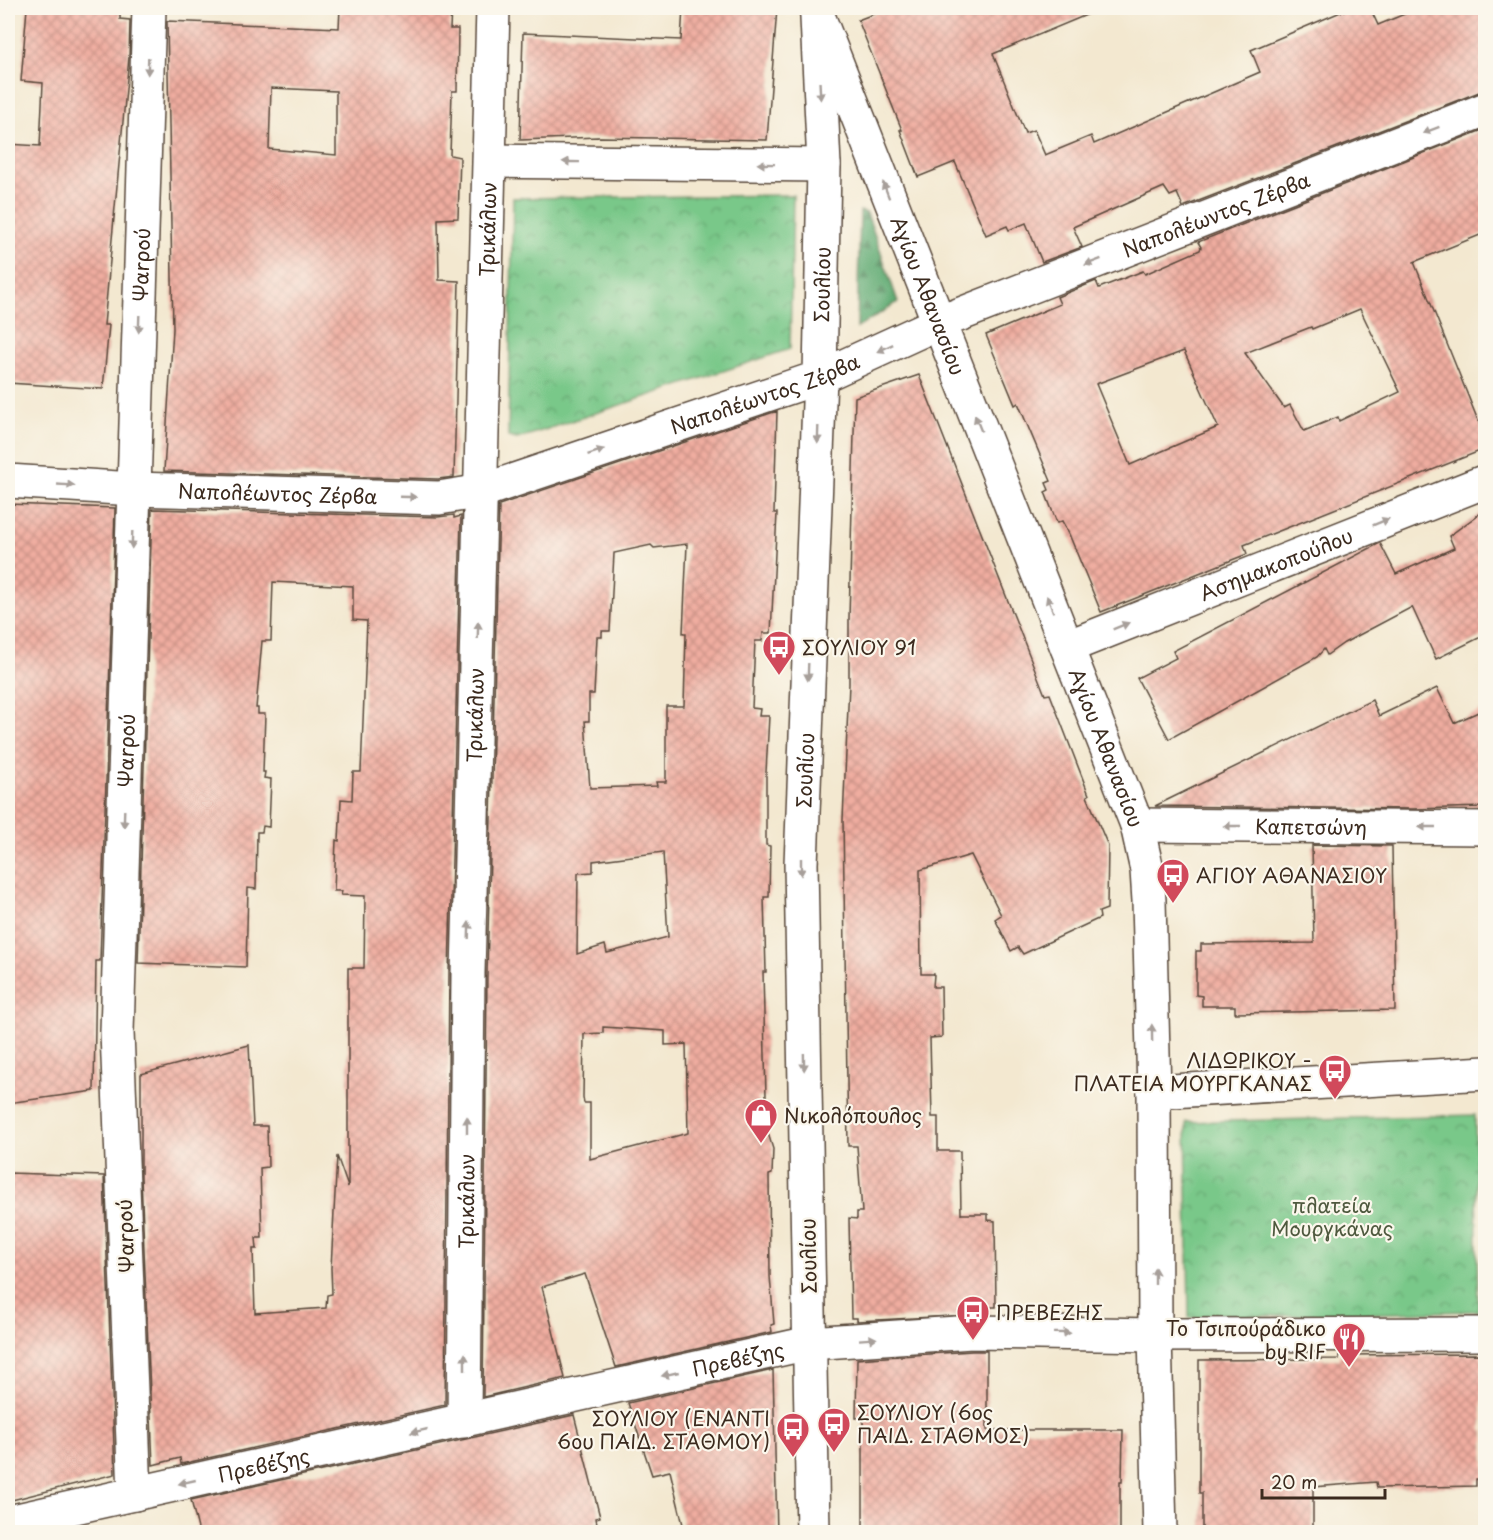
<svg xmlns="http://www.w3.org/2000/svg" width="1493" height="1540" font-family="'Playpen Sans',sans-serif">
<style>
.forest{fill:url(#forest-firs);stroke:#4e6b4a;stroke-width:1.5}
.park{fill:url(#park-crowns);stroke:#5a7954;stroke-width:1.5}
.building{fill:url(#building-cross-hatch);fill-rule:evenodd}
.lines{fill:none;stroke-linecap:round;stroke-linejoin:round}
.street-casing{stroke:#574639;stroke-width:36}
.secondary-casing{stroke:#574639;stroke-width:36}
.street{stroke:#fff;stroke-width:33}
.secondary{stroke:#fff;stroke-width:33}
.oneway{fill:#a79f9a}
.labels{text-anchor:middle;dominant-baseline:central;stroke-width:4.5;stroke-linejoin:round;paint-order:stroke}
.street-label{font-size:20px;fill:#3b2a1e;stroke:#fbf7ec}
.poi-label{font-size:20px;fill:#3b2a1e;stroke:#fbf7ec;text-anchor:start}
.park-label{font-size:20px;fill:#4e593e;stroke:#fbf7ec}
</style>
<defs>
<pattern id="forest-firs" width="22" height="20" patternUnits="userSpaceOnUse" patternTransform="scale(1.5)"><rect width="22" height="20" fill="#62ac75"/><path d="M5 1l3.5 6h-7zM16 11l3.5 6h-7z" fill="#528c5f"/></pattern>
<pattern id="park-crowns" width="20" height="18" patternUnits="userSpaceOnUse" patternTransform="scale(1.5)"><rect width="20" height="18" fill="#79c889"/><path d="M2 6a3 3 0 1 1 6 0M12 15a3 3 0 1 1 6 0" fill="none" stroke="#64a36f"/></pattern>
<pattern id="building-cross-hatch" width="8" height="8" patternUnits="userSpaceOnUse" patternTransform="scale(1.5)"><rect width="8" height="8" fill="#f0ada0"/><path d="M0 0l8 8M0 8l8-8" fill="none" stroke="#c48d82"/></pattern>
</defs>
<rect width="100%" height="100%" fill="#fbf7ec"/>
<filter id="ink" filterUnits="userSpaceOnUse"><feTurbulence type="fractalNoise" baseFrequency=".0167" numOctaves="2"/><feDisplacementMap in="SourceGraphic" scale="12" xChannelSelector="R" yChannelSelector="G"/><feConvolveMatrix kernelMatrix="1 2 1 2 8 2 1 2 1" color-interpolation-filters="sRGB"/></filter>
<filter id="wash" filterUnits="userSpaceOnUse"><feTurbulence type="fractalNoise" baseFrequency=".008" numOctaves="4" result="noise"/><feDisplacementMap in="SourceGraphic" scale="24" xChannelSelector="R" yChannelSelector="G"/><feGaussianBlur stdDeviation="1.35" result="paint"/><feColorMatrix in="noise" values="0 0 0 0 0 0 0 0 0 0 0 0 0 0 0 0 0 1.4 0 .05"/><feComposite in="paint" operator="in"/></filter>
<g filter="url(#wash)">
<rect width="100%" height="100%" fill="#f3e8d0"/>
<!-- forest -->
<polygon class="forest" points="860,211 867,213 898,302 857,328"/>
<!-- park -->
<g class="park">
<polygon points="793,195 790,349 517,439 508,437 513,198"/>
<polygon points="1475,1115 1478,1311 1189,1318 1186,1122"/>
</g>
<g id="blocks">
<!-- building -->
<g class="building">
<polygon points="27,8 120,8 120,19 130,20 129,57 104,325 109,325 103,389 8,383 8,144 40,146 43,83 21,81"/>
<path d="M340 8H451L450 29H458L457 91H452L450 155 460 157 458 218 438 219 439 280 459 281 454 477 438 479 164 471 173 329 167 21 339 28ZM271 88 336 91V155L269 149Z"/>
<polygon points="683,8 777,8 767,140 599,137 520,140 523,33 681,40"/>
<polygon points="889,8 1103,8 993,54 1025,133 1034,130 1045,155 1091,136 1094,144 1260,72 1251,50 1350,8 1370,8 1378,25 1419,8 1485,8 1485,91 1479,92 1183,207 1177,193 1170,196 1164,187 1073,227 1082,247 1042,262 1026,223 1009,230 1007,226 986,235 955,162 918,177 900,130 902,130 858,20"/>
<path d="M1485 129V233L1414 262 1485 438V449L1244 545 1247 554 1101 612 1069 534 1062 521 1057 523 1045 492 1049 490 1046 483 1051 481 1018 403 1015 405 986 335 1060 304 1057 297 1096 281 1099 288 1143 271 1145 274 1200 250 1201 247 1198 242ZM1360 309 1400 392 1339 421 1338 417 1304 431 1290 405 1284 408 1245 353 1311 327 1312 329ZM1184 351 1218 427 1130 465 1096 384Z"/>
<polygon points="919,375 1045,695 1050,694 1089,795 1087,796 1108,846 1107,909 1099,912 1100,918 1023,954 1018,947 1011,951 995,919 1001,915 971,855 920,870 921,974 934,974 933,987 941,987 942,1037 930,1038 932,1117 938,1117 938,1151 960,1151 961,1214 988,1214 988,1220 995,1221 996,1307 990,1307 990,1314 857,1321 857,1318 851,1318 849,1218 857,1219 857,1212 862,1212 857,1146 848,1146 843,820 849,684 849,618 855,397"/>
<path d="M777 411 774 513H777L771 633H763L762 641H755L752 708 760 709 759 716H769L766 772V845L770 846 769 897H764L766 972H763L766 1097 757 1098 773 1149 772 1174 769 1175 770 1276 774 1324 771 1325 772 1332 616 1367 585 1274 542 1287 565 1378 483 1397 487 973 499 505ZM687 544 683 633H686L684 706H666V782H656L657 786 590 788 585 721H589V694H594L597 637H602V631H610L614 553 651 545 654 548ZM663 852 668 937 607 953 605 945 577 954 578 873 593 872V861ZM603 1027 665 1031V1045L686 1044 688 1133 590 1159V1103H584L583 1097 584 1034 603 1033Z"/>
<polygon points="8,504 115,508 100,961 96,961 94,1091 8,1103"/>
<polygon points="152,509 438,517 454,515 454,518 461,516 449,973 445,1405 181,1464 180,1458 153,1465 141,1177 141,1074 249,1045 253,1126 267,1126 268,1167 260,1168 262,1238 256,1238 257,1249 253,1249 255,1313 326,1308 327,1295 332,1294 331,1268 337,1156 348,1187 348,968 364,968 365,896 341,895 342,891 334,891 336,840 339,841 341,799 352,800 353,772 361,772 367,621 353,620 353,586 273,582 271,641 262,641 256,708 258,708 258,714 265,714 263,772 265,772 264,778 271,779 269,827 263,826 262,832 257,832 256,889 248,888 246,967 138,963"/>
<polygon points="1485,510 1485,635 1436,659 1412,607 1344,643 1327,655 1324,649 1317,657 1169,739 1137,678 1176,658 1173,651 1380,543 1396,574 1454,548 1449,536"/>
<polygon points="1437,688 1454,723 1485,709 1485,807 1413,809 1155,806 1372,700 1379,716"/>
<polygon points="1312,845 1392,846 1395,1010 1235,1013 1235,1006 1202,1006 1202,996 1196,995 1196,951 1201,951 1201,944 1314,943"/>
<polygon points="8,1173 104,1176 115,1474 8,1501"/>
<polygon points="972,1351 987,1351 987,1430 1123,1430 1122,1482 1120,1482 1120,1533 863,1533 863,1418 856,1418 857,1359"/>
<polygon points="1482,1354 1482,1431 1484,1431 1485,1479 1476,1479 1476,1486 1377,1488 1376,1482 1313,1487 1313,1533 1202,1533 1202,1493 1199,1493 1199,1360 1339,1359 1339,1355"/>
<polygon points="773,1370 777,1533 685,1533 670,1471 652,1475 628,1403"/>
<polygon points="574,1415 600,1517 596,1518 597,1524 564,1533 199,1533 191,1500"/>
</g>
</g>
</g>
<g filter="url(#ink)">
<use href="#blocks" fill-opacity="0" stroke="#574639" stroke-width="1.5"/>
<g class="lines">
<defs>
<g id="street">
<polyline points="490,161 824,165"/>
<path id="s1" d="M8 481 134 489 439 498 482 491 820 377 938 323 1486 109"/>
<path id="s2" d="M1067 647 1486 481"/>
<path id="s3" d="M1137 825 1486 828"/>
<polyline points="1154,1092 1155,1335 1160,1532"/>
<path id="s4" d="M464 1421 468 973 493 8"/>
<path id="s5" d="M135 1494 117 1032 149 8"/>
<path id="s6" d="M8 1522 809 1343 972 1332 1155 1335 1486 1334"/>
<path id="s7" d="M813 1532 801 864 820 377 824 165 817 18"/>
</g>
<g id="secondary">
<path id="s8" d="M815 8 1137 825 1147 870 1149 901 1154 1092 1486 1073"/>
</g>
</defs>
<!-- street casing -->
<use href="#street" class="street-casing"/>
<!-- secondary casing -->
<use href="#secondary" class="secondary-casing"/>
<!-- street -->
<use href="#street" class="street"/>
<!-- secondary -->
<use href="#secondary" class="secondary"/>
</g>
<!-- one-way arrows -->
<defs><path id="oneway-solid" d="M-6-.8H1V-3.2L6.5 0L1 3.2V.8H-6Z" transform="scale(1.5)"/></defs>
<g class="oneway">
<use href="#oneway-solid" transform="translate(148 66) rotate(92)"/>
<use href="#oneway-solid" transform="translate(820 91) rotate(87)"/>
<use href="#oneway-solid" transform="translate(1431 130) rotate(159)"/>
<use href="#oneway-solid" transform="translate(571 162) rotate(-179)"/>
<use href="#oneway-solid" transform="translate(766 164) rotate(-179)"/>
<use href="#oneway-solid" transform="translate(886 190) rotate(-111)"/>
<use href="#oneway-solid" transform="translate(1093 262) rotate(159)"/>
<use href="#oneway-solid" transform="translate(139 324) rotate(92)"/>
<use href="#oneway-solid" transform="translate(885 348) rotate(155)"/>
<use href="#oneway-solid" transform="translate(978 423) rotate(-112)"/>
<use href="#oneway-solid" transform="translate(818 435) rotate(92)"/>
<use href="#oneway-solid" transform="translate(596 452) rotate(-19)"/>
<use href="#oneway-solid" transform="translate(66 485) rotate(3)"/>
<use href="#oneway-solid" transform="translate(408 497) rotate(2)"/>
<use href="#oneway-solid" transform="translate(1381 522) rotate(-22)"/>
<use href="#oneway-solid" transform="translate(132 540) rotate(92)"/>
<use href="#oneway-solid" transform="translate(1050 604) rotate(-112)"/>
<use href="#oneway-solid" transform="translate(1121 626) rotate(-22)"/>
<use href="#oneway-solid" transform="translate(478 630) rotate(-88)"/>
<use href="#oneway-solid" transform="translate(808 672) rotate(92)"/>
<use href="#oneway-solid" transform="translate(124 819) rotate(92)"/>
<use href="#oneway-solid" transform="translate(1232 826) rotate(-180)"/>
<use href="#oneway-solid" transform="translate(1427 827) rotate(-180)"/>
<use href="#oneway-solid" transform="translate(801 867) rotate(90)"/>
<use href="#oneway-solid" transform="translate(469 930) rotate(-88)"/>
<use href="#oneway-solid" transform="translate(1152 1033) rotate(-91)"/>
<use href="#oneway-solid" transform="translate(804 1062) rotate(89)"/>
<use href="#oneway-solid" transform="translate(467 1125) rotate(-90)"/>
<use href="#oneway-solid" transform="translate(1155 1276) rotate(-90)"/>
<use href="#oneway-solid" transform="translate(1062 1333) rotate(1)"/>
<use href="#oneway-solid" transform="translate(868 1339) rotate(-4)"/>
<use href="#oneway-solid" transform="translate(465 1362) rotate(-90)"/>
<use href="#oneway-solid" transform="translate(670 1374) rotate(167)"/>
<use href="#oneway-solid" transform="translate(419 1431) rotate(167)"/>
<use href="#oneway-solid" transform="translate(187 1482) rotate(167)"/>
</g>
</g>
<!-- icons -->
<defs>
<symbol id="bus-pin" viewBox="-11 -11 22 30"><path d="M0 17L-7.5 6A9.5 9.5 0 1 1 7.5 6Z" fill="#d1495b" stroke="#fbf7ec"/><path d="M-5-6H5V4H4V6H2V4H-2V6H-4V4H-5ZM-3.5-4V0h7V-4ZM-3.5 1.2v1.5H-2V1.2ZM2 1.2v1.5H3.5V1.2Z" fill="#fff"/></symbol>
<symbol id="shop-pin" viewBox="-11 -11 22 30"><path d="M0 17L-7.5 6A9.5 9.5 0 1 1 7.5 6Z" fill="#d1495b" stroke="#fbf7ec"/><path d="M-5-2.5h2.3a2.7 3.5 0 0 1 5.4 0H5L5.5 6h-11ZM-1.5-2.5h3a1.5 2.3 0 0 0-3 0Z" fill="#fff"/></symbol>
<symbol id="restaurant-pin" viewBox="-11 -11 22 30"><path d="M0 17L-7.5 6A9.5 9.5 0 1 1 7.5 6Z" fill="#d1495b" stroke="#fbf7ec"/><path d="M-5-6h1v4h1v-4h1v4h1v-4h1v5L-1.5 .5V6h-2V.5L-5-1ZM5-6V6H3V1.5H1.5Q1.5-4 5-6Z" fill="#fff"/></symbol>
</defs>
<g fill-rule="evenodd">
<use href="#bus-pin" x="760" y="628" width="38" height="52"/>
<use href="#bus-pin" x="1154" y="856" width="38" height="52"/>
<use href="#bus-pin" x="1316" y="1052" width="38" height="52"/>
<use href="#shop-pin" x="742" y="1096" width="38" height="52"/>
<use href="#bus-pin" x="954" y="1293" width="38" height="52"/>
<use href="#restaurant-pin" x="1330" y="1320" width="38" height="52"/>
<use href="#bus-pin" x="815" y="1405" width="38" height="52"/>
<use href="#bus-pin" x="774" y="1410" width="38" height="52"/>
</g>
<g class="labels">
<!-- street labels -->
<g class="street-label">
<text stroke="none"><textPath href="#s1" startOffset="1260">Ναπολέωντος Ζέρβα</textPath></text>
<text stroke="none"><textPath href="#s4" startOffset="1192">Τρικάλων</textPath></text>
<text stroke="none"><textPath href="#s5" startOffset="1230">Ψαrρού</textPath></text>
<text stroke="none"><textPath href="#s7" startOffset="1248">Σουλίου</textPath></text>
<text stroke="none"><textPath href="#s8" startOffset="309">Αγίου Αθανασίου</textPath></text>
<text stroke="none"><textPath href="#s1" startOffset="774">Ναπολέωντος Ζέρβα</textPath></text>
<text stroke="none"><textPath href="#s1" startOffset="270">Ναπολέωντος Ζέρβα</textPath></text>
<text stroke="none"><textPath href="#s2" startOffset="225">Ασημακοπούλου</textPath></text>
<text stroke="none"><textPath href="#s4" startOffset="706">Τρικάλων</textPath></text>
<text stroke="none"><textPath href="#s8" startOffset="795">Αγίου Αθανασίου</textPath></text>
<text stroke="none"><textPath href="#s5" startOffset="744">Ψαrρού</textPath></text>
<text stroke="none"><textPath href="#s7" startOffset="762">Σουλίου</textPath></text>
<text stroke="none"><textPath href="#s3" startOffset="174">Καπετσώνη</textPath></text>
<text stroke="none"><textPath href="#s4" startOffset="220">Τρικάλων</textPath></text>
<text transform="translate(125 1236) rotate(-92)">Ψαrρού</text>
<text transform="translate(808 1256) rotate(-91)">Σουλίου</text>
<text stroke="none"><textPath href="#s6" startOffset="748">Πρεβέζης</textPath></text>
<text stroke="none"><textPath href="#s6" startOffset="262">Πρεβέζης</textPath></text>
</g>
<!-- poi labels -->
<g class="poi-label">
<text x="802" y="647">ΣΟΥΛΙΟΥ 91</text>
<text x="1196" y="875">ΑΓΙΟΥ ΑΘΑΝΑΣΙΟΥ</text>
<text x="1312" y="1060" text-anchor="end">ΛΙΔΩΡΙΚΟΥ -<tspan x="1312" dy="23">ΠΛΑΤΕΙΑ ΜΟΥΡΓΚΑΝΑΣ</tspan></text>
<text x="784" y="1115">Νικολόπουλος</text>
<text x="996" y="1312">ΠΡΕΒΕΖΗΣ</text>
<text x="1326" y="1328" text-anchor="end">To Τσιπούράδικο<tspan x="1326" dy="23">by RIF</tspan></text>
<text x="857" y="1412">ΣΟΥΛΙΟΥ (6ος<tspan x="857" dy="23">ΠΑΙΔ. ΣΤΑΘΜΟΣ)</tspan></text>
<text x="770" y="1418" text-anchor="end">ΣΟΥΛΙΟΥ (ΕΝΑΝΤΙ<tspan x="770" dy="23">6ου ΠΑΙΔ. ΣΤΑΘΜΟΥ)</tspan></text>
</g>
<!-- park labels -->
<g class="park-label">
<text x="1332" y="1205">πλατεία<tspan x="1332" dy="23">Μουργκάνας</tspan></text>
</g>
</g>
<!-- margin -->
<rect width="1493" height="1540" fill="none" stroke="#fbf7ec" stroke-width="30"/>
<!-- scale -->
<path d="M1262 1489v9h123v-9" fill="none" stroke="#3b2a1e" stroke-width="3"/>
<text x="1271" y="1489" font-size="18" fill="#3b2a1e" stroke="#fbf7ec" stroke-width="4.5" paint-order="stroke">20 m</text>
</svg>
